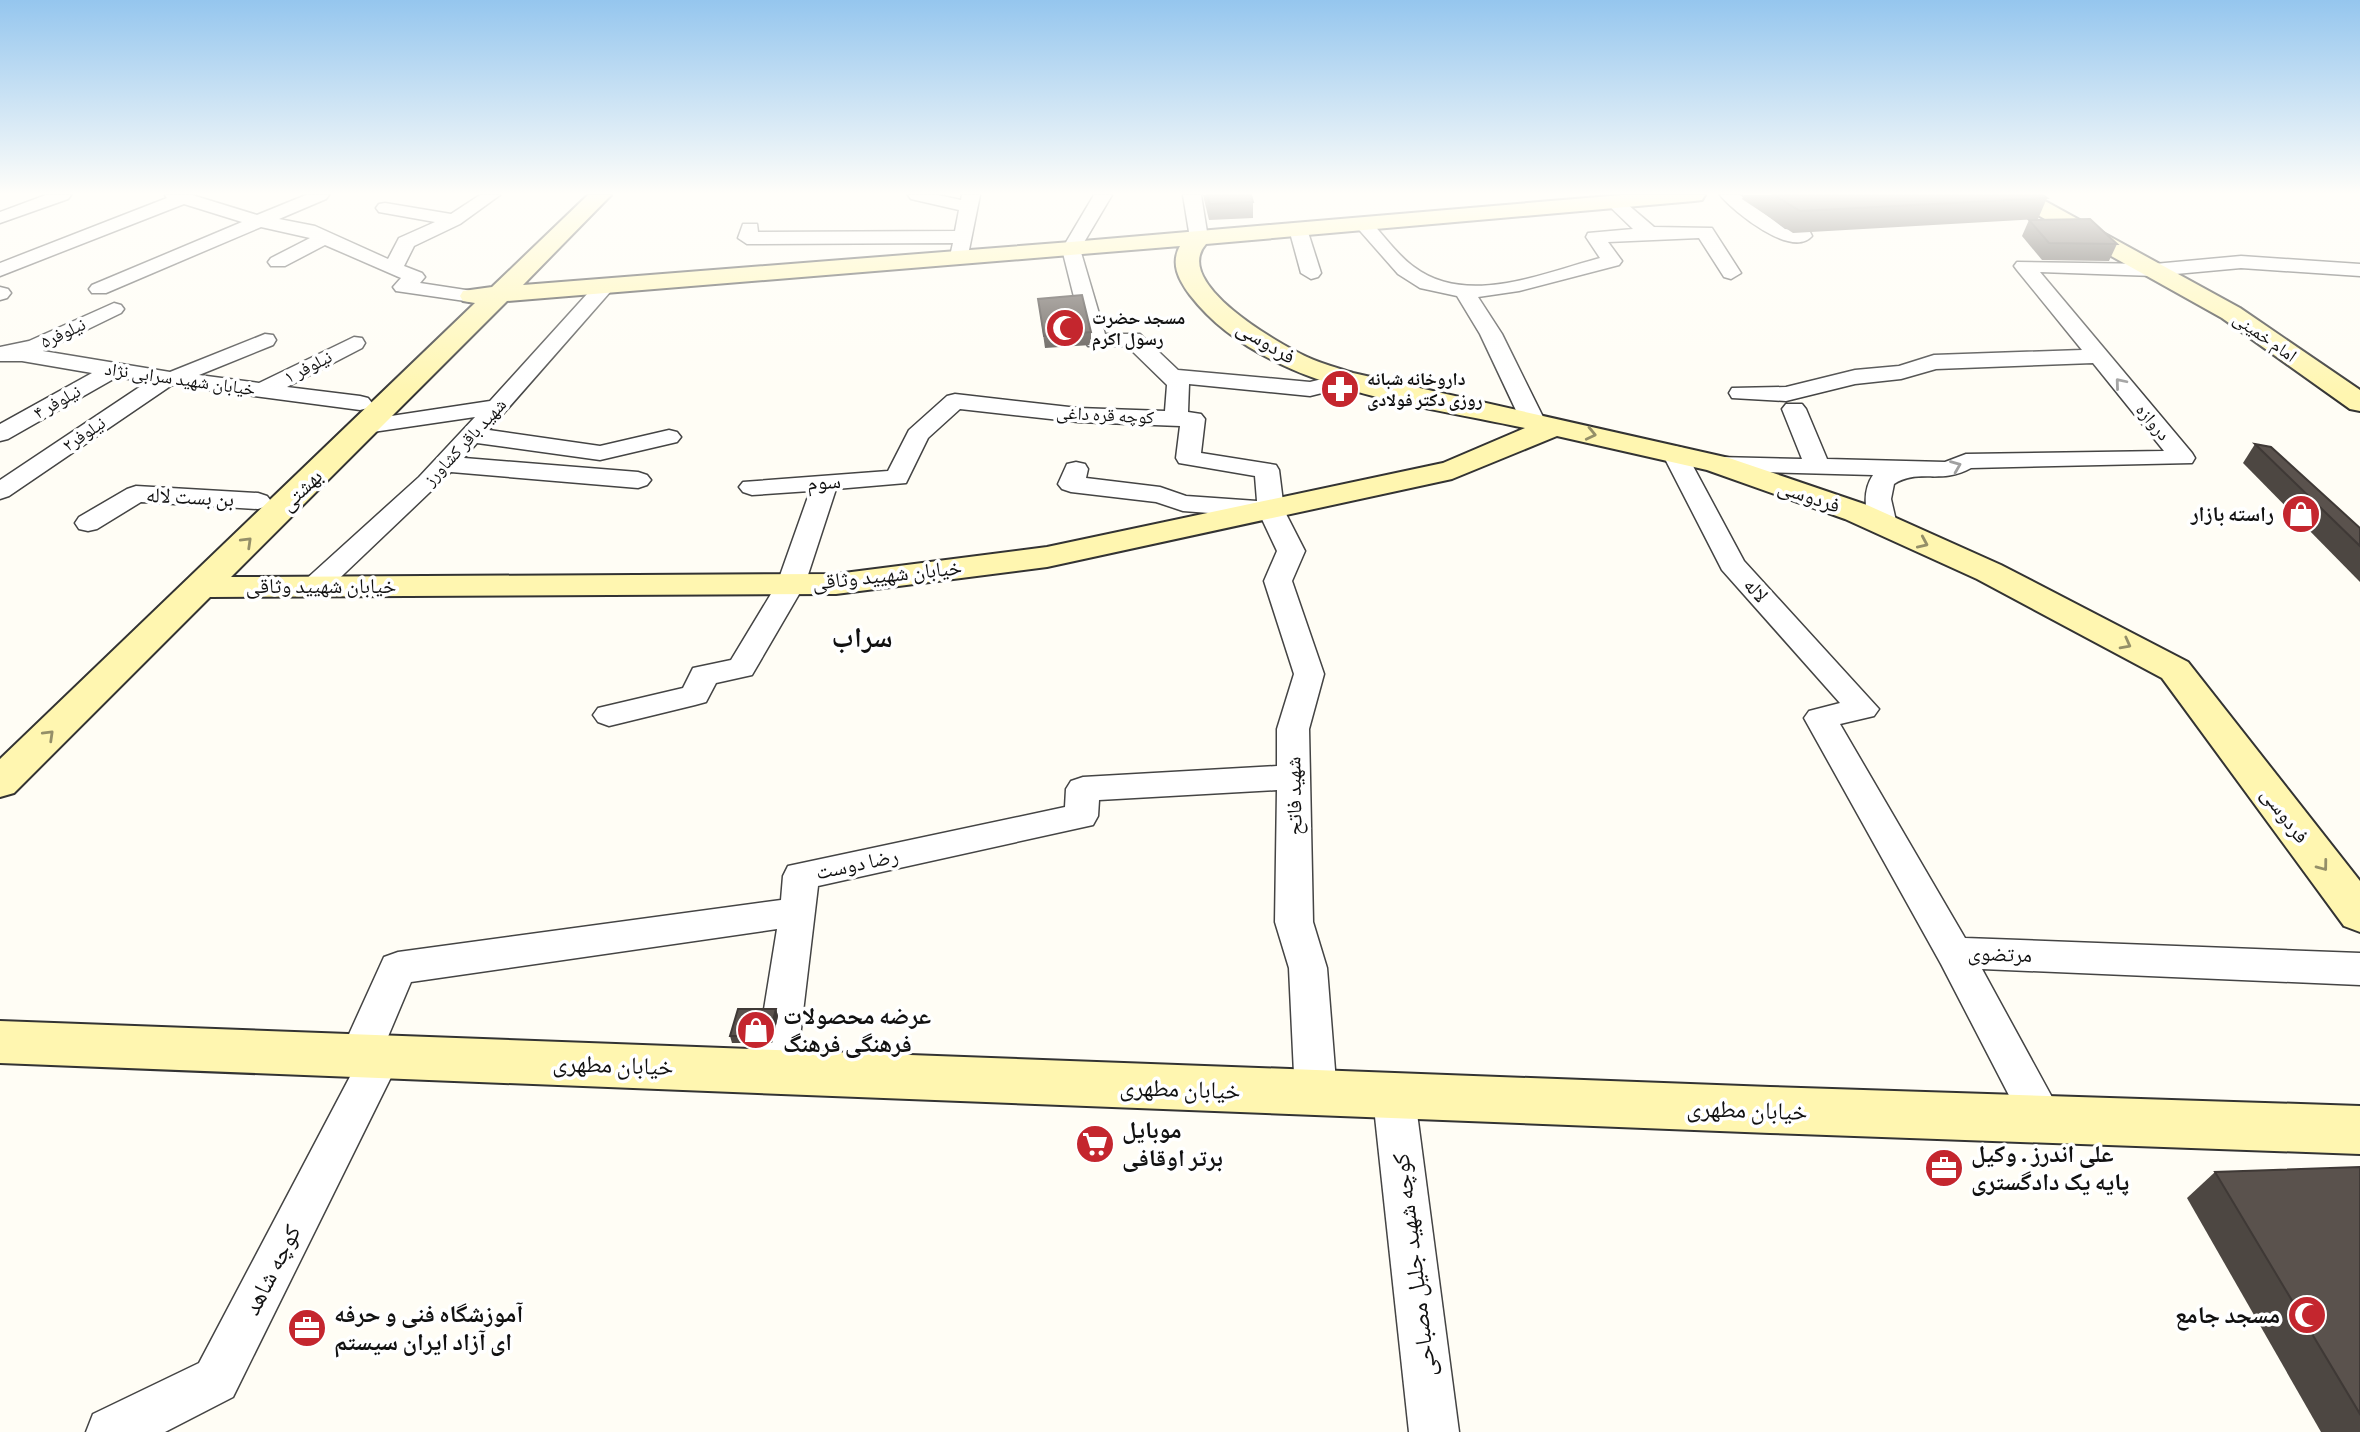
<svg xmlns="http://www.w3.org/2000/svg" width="2360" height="1432" font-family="Bitter,'Noto Naskh Arabic',serif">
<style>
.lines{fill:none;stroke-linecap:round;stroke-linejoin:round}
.street-casing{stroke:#444;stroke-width:3}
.secondary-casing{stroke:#333;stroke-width:4}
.street{fill:#fff;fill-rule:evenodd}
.secondary{fill:#fff6b0;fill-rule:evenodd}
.wall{fill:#4d4742}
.shaded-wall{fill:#3f3936}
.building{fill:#5a524d;stroke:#3f3936;stroke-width:2}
.oneway{stroke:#a0a0a0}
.oneway2{stroke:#948f68}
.labels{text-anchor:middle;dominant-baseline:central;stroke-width:7;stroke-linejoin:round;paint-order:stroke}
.far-poi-label{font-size:18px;font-weight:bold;fill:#111;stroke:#fff;text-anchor:start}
.far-street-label{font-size:18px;fill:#111;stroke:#fff}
.street-label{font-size:21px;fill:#111;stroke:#fff}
.poi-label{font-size:21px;font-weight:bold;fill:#111;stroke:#fff;text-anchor:end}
.near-poi-label{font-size:24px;font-weight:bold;fill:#111;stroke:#fff;text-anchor:start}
.near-street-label{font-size:24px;fill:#111;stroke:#fff}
.district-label{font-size:28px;font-weight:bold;fill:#111;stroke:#fff}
</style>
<rect width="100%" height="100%" fill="#fffdf5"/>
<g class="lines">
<defs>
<g id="street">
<polygon points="46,195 71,195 68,199 0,223 0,212"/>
<polygon points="165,195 192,195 257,215 306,195 329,195 326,199 279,219 315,226 388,259 399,238 435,222 379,212 376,208 379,204 385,203 451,214 480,195 500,195 460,224 414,246 404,266 422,273 425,277 420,283 479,292 482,296 479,300 472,302 396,291 393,287 401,278 325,245 285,266 271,266 268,262 271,258 310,238 261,227 106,293 92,293 89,289 92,285 242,222 184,204 0,276 0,263 167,198"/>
<polygon points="908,195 938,195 961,200 962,195 980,195 967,260 953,260 950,256 953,243 747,244 738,238 743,224 757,224 758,232 955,231 959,210 911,199"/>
<polygon points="1094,195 1112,195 1080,249 1105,334 1140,334 1178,370 1310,382 1346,373 1354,375 1357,380 1354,385 1310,396 1189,384 1188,412 1201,414 1205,419 1201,453 1276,465 1279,470 1284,510 1305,551 1292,581 1324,674 1309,729 1313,922 1327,968 1337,1095 1331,1108 1316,1113 1301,1108 1295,1095 1289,968 1275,922 1277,790 1099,800 1098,816 1093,825 818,886 796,1071 789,1084 775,1089 761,1084 754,1071 777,929 411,982 387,1039 396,1043 402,1055 233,1397 165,1432 86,1432 93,1414 199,1363 354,1069 346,1066 340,1054 384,957 398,952 781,900 783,876 788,866 1065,807 1066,789 1071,781 1083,777 1277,766 1277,729 1294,674 1264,581 1277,551 1261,517 1183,511 1156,502 1071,492 1062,489 1058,484 1067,464 1076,462 1085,464 1088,469 1086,478 1160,487 1186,496 1257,501 1255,476 1179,463 1176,458 1180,426 1078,422 960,409 928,438 906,483 836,489 805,584 752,675 716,683 706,702 695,705 609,726 598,722 593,715 598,708 683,688 693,668 731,660 777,584 810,491 752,495 743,492 739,487 743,482 888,471 909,430 947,396 955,394 1078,408 1165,411 1167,385 1127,346 1088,346 1085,341 1062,249"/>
<polygon points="1183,195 1201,195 1208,238 1206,242 1192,242 1190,238"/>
<path d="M1720 195H1740L1785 229 1810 232 1812 236C1792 259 1734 212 1720 195Z"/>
<path d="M1614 197 1620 198 1654 227 1712 228 1741 273 1731 279 1724 277 1699 238 1608 242 1622 261 1619 265 1519 291 1478 297 1502 334 1545 421 1541 426H1525L1521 421 1480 334 1457 296 1420 288 1398 274 1354 224 1363 219 1369 220C1384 235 1397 255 1414 267 1467 307 1543 273 1600 258L1586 237 1588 233 1633 229 1605 202Z"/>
<polygon points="1298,223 1307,229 1321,273 1318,277 1311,279 1301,273 1289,229"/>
<path d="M2241 256 2360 264V276L2241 268 2154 276 2040 272 2192 453 2195 458 2192 463 1971 468C1941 485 1919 468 1894 484L1891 499 1897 525 1893 531 1884 533 1875 531C1864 515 1862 491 1873 475L1718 471 1709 469 1706 464 1709 459 1718 457 1802 459 1782 409 1786 404H1802L1806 409 1827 459 1945 462 1966 454 2164 451 2093 363 1936 369 1901 379 1855 384 1786 401 1732 398 1729 393 1732 388 1786 387 1855 370 1899 366 1934 355 2082 350 2017 270 2014 266 2017 262 2154 264Z"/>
<polygon points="604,281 611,283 614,287 611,291 489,430 600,446 669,430 677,432 681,437 677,442 600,460 477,443 464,458 638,472 647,475 651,480 647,485 638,488 451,472 324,593 314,595 304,593 300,587 304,581 419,477 475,417 366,433 358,431 354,426 358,421 490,401 597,283"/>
<polygon points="0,287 8,289 11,293 7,298 0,300"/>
<polygon points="114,303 121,305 124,309 121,313 43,351 170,372 265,334 273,335 276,340 273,345 199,375 259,383 354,337 362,338 365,343 362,348 287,387 360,396 368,398 372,403 368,408 360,410 172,385 9,496 0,499 0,480 147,382 117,377 8,439 0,441 0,424 92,373 22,361 0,361 0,347 29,341"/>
<polygon points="1674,446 1683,448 1686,453 1744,561 1879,709 1874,716 1840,724 1965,938 2360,953 2360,985 1982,969 2065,1121 2059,1134 2044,1140 2029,1134 1941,964 1804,718 1809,711 1840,703 1722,570 1662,453 1665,448"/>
<polygon points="136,486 258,493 267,496 271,501 267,506 258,509 141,502 97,529 88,531 79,529 75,523 79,517 127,489"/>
<polygon points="1394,1080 1409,1085 1415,1098 1459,1432 1409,1432 1373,1098 1379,1085"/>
</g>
<g id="secondary">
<path d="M588 195H611L523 285 1071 242 1622 195H1705L1702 200 1694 201 1206 244C1171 283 1279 344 1307 357 1322 364 1338 368 1353 373L1729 458 1867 505 2001 565 2188 662 2360 881V932L2344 926 2162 678 1977 579 1845 519 1707 470 1557 436 1452 479 1047 567 836 594 210 597 14 793 0 797V759L475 303 463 301 460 296 463 291 492 287ZM1180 246C1170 264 1179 280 1190 295 1262 389 1416 404 1525 428L1443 463 1047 547 836 574 231 577 507 301Z"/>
<polygon points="2008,195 2034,195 2240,308 2360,390 2360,411 2350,409 2222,318 2011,200"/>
<polygon points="0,1021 1770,1087 2360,1106 2360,1154 1770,1133 0,1063"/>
</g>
</defs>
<!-- street casing -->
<use href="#street" class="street-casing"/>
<!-- secondary casing -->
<use href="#secondary" class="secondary-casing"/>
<!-- street -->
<use href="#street" class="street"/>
<!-- secondary -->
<use href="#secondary" class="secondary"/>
</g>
<!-- wall -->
<g class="wall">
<polygon points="1203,195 1251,195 1253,202 1253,218 1209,220"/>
<polygon points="1744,195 2043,195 2047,198 2038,219 1793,233 1742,199"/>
<polygon points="2029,220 2117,244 2109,261 2042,260 2022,236"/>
<polygon points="1038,299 1091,332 1091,345 1045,348"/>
<polygon points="2255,444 2360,528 2360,582 2243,463"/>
<polygon points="776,1009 778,1016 772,1043 732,1043 730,1036"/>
<polygon points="2360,1167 2360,1432 2321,1432 2187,1198 2215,1172"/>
</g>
<!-- shaded-wall -->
<polygon class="shaded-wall" points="776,1009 778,1016 772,1043 769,1036"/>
<!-- building -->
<g class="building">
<polygon points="1207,195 1251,195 1253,202 1210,204"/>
<polygon points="1774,195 2043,195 2047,198 1800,211"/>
<polygon points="2090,219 2117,244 2049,243 2029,220"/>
<polygon points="1082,295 1091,332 1044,336 1038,299"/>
<polygon points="2255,444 2271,447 2360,528 2360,546"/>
<polygon points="738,1009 776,1009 769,1036 730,1036"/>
<polygon points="2360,1167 2360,1414 2215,1172"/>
</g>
<!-- one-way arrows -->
<defs><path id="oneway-chevron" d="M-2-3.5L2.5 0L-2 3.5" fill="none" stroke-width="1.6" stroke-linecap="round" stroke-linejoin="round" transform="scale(1.75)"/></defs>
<g class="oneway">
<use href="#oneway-chevron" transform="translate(2120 383) rotate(-130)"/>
<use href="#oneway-chevron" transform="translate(1956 466) rotate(-22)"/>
</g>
<g class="oneway2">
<use href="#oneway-chevron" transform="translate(1591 434) rotate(13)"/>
<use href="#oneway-chevron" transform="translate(247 542) rotate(-44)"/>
<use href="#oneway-chevron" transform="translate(1923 543) rotate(24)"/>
<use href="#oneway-chevron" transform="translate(2126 644) rotate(28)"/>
<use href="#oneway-chevron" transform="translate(49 735) rotate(-44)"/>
<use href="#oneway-chevron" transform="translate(2323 866) rotate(53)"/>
</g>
<!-- sky -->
<linearGradient id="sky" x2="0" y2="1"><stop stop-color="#95c6ee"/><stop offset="0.49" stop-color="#fffefa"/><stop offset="1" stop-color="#fffefa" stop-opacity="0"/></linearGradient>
<rect width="2360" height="395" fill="url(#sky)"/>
<!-- icons -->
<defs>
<symbol id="mosque-disc" viewBox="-11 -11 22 22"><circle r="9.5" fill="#c4262e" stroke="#fff"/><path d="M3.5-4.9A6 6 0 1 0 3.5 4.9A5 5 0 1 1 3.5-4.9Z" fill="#fff"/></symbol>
<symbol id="pharmacy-disc" viewBox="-11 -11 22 22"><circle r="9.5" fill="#c4262e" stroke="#fff"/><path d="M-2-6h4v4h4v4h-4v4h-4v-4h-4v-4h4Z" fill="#fff"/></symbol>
<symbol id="shop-disc" viewBox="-11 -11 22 22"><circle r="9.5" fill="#c4262e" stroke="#fff"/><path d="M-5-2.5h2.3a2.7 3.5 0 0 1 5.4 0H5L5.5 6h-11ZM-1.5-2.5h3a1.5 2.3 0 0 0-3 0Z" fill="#fff"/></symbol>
<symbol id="supermarket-disc" viewBox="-11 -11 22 22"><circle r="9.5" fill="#c4262e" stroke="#fff"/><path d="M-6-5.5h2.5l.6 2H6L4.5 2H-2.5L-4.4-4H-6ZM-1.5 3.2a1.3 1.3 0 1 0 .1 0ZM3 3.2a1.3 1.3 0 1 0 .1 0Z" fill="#fff"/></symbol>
<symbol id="office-disc" viewBox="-11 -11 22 22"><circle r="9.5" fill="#c4262e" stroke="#fff"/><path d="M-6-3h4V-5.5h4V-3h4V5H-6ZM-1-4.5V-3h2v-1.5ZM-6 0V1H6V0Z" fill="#fff"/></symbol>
</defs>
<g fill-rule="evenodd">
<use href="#mosque-disc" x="1043" y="306" width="44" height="44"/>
<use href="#pharmacy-disc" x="1318" y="367" width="44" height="44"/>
<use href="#shop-disc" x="2279" y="492" width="44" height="44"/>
<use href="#shop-disc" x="734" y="1008" width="44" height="44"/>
<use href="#supermarket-disc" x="1073" y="1122" width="44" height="44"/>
<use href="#office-disc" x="1922" y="1146" width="44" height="44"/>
<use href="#mosque-disc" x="2285" y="1293" width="44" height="44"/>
<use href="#office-disc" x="285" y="1306" width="44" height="44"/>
</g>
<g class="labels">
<!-- far-poi labels -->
<g class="far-poi-label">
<text x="1092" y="318">مسجد حضرت<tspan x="1092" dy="21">رسول اکرم</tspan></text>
<text x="1367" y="379">داروخانه شبانه<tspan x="1367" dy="21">روزی دکتر فولادی</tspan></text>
</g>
<!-- far-street labels -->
<g class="far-street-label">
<text transform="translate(63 333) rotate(-25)">نیلوفر۵</text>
<text transform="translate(2265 337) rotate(35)">امام خمینی</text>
<text transform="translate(308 367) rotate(-27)">نیلوفر ۱</text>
<text transform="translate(180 379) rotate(8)">خیابان شهید سرابی نژاد</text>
<text transform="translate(57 402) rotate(-29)">نیلوفر ۴</text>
<text transform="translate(1105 415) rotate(3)">کوچه قره داغی</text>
<text transform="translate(2153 422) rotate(50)">دروازه</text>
<text transform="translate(84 434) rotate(-34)">نیلوفر۲</text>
<text transform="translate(465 442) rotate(-47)">شهید باقر کشاورز</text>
</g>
<!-- street labels -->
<g class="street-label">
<text transform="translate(1266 342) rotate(31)">فردوسی</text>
<text transform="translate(824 482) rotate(-4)">سوم</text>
<text transform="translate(301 490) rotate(-44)">بهشتی</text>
<text transform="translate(1809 496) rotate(19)">فردوسی</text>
<text transform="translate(190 497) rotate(3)">بن بست لاله</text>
<text transform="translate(887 575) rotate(-6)">خیابان شهیید وثاقی</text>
<text x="321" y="586">خیابان شهیید وثاقی</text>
<text transform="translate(1756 590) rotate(48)">لاله</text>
<text transform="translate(1294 796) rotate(-91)">شهید فاتح</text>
<text transform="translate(2285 815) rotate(53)">فردوسی</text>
<text transform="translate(857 864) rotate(-12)">رضا دوست</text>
<text transform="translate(2000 954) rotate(2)">مرتضوی</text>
</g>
<!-- poi labels -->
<g class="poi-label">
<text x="2274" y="514">راسته بازار</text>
</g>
<!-- near-poi labels -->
<g class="near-poi-label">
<text x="783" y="1016">عرضه محصولات<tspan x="783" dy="28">فرهنگی فرهنگ</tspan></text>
<text x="1122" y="1130">موبایل<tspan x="1122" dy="28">برتر اوقافی</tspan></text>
<text x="1971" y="1154">علی اندرز . وکیل<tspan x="1971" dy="28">پایه یک دادگستری</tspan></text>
<text x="334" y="1314">آموزشگاه فنی و حرفه<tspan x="334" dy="28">ای آزاد ایران سیستم</tspan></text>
<text x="2280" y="1315" text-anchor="end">مسجد جامع</text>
</g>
<!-- near-street labels -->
<g class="near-street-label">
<text transform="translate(613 1065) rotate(2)">خیابان مطهری</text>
<text transform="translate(1180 1089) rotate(2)">خیابان مطهری</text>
<text transform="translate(1747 1110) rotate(2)">خیابان مطهری</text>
<text transform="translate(1414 1265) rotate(-97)">کوچه شهید جلیل مصباحی</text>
<text transform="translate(272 1270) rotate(-63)">کوچه شاهد</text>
</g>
<!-- district labels -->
<g class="district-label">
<text x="862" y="637">سراب</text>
</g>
</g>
</svg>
